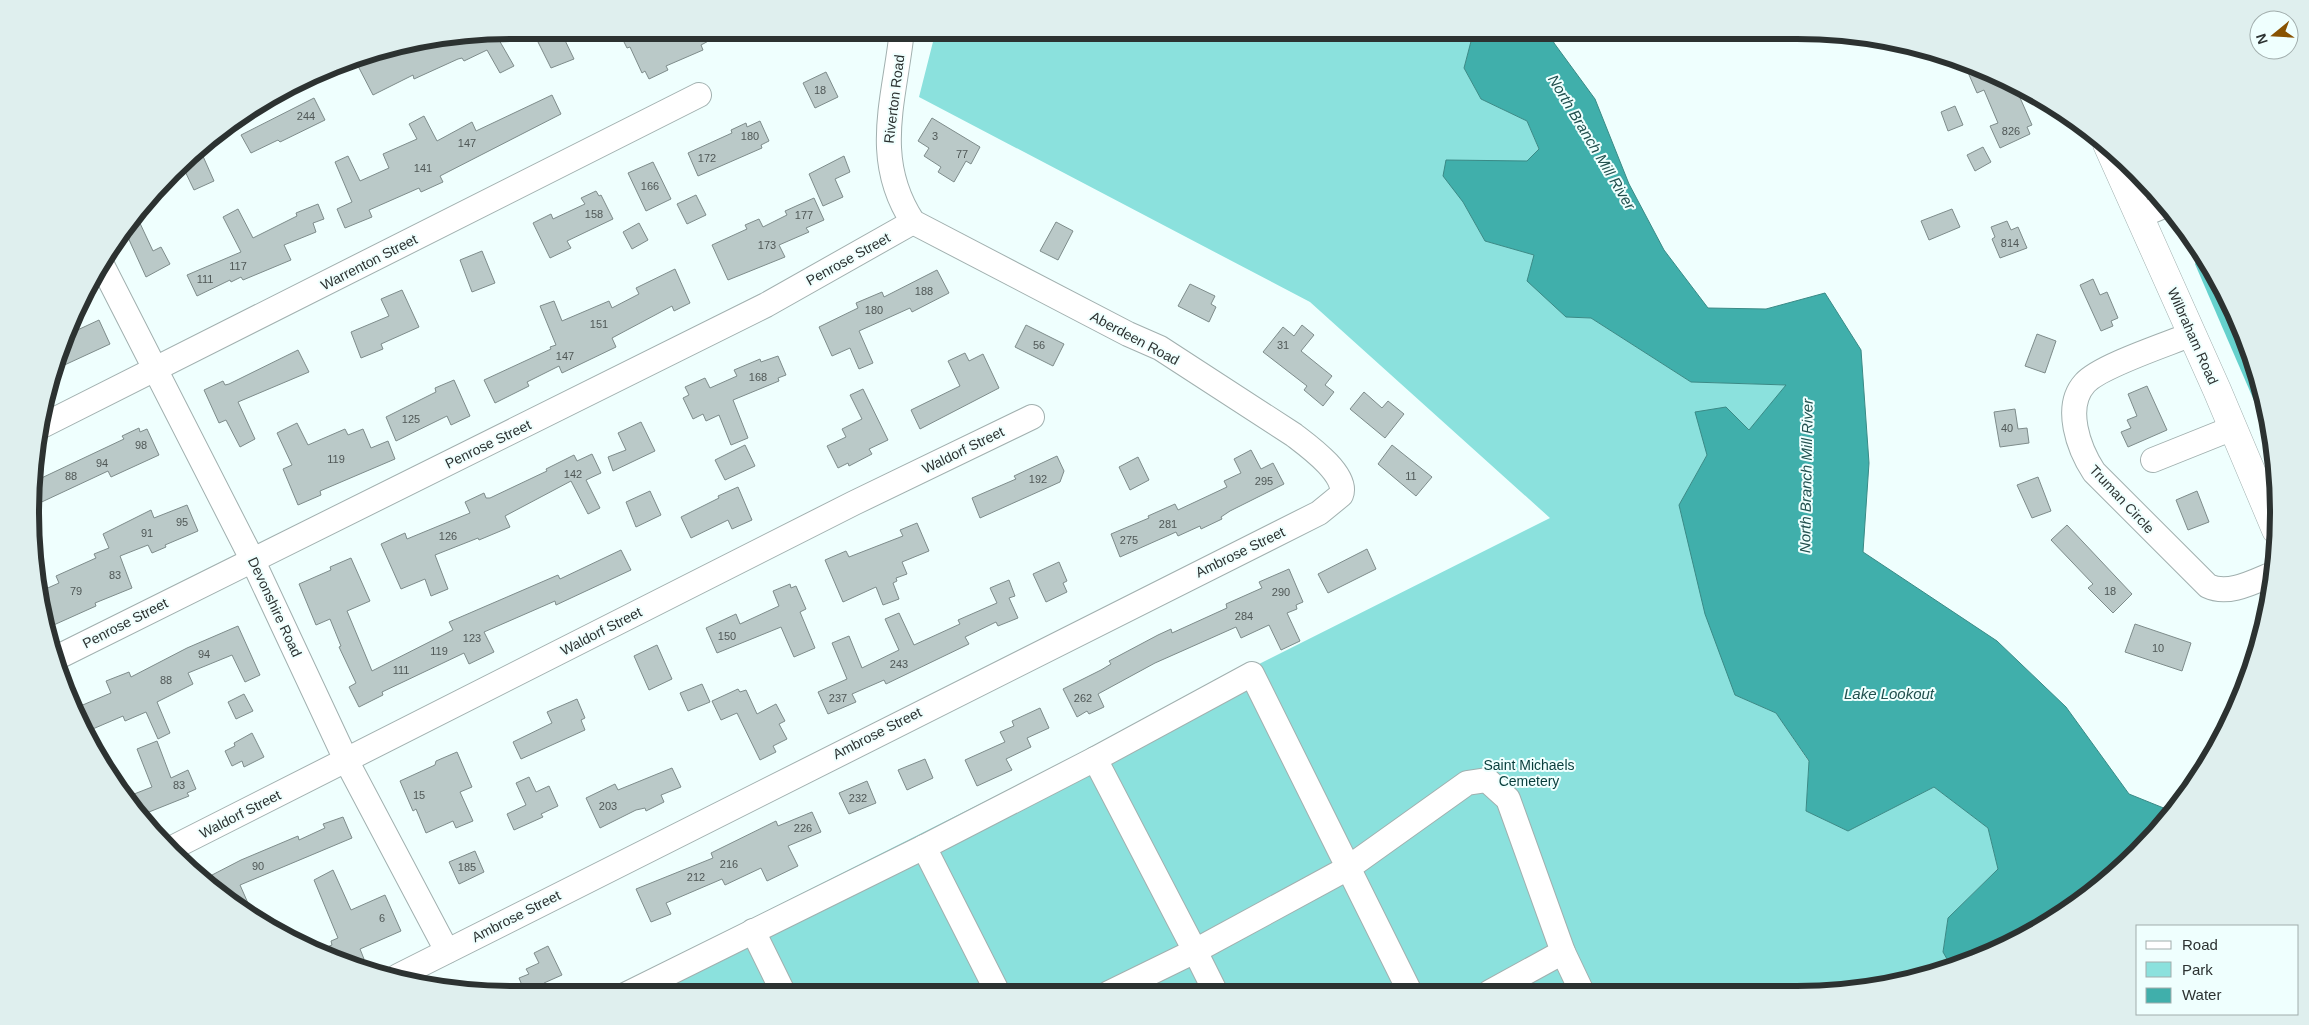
<svg xmlns="http://www.w3.org/2000/svg" width="2309" height="1025" font-family="Arial,sans-serif">
<style>
.green{fill:#8be1dd}
.forest{fill:#66d1cd}
.water{fill:#40afab;stroke:#3a8a86}
.building{fill:#bac9c8;stroke:#7e8c8b}
.lines{fill:none;stroke-linecap:round;stroke-linejoin:round}
.minor-casing{stroke:#a1b0af;stroke-width:26}
.major-casing{stroke:#a1b0af;stroke-width:29}
.minor{stroke:#fff;stroke-width:24}
.major{stroke:#fff;stroke-width:28}
.labels{text-anchor:middle;dominant-baseline:central;stroke-width:4;stroke-linejoin:round;paint-order:stroke}
.number-label{font-size:11px;fill:#505857}
.street-label{font-size:14px;fill:#2c3231;stroke:#effffe}
.park-label{font-size:14px;fill:#083d3b;stroke:#effffe}
.water-label{font-size:15px;font-style:italic;fill:#21504e;stroke:#effffe}
.rim{fill:none;stroke:#2c3231;stroke-width:6}
</style>
<rect width="100%" height="100%" fill="#effffe"/>
<!-- green -->
<polygon class="green" points="936,30 1474,30 1464,68 1481,99 1527,121 1539,150 1527,161 1446,161 1463,202 1485,241 1534,255 1566,317 1591,318 1691,382 1787,385 1749,431 1707,455 1679,505 1735,695 1776,713 1809,762 1806,811 1848,831 1934,787 1988,828 1998,869 1948,918 1943,951 1951,966 1860,991 599,995 1550,518 1310,302 919,97"/>
<!-- forest -->
<polygon class="forest" points="2200,252 2229,299 2263,388 2271,440 2195,264"/>
<!-- water -->
<polygon class="water" points="1474,30 1550,30 1554,43 1595,99 1629,184 1664,250 1708,308 1766,309 1825,293 1861,350 1869,463 1863,552 1997,641 2066,707 2129,794 2171,811 2114,875 1981,958 1951,966 1943,952 1948,918 1998,869 1988,828 1934,787 1848,831 1806,811 1809,761 1776,713 1735,695 1705,614 1679,505 1707,455 1695,412 1726,407 1749,430 1786,385 1691,382 1591,318 1566,317 1527,281 1534,255 1485,241 1463,202 1443,176 1446,160 1527,161 1539,149 1527,121 1481,99 1464,68"/>
<!-- building -->
<g class="building">
<polygon points="532,30 560,30 574,59 551,68"/>
<polygon points="618,30 729,30 701,45 703,50 666,66 668,70 649,79 645,71 642,73 630,47 627,48"/>
<polygon points="495,33 514,66 500,73 487,50 464,61 462,58 458,59 414,79 413,75 373,95 358,66 389,50"/>
<polygon points="1963,61 2014,84 2032,125 2027,127 2030,134 2000,148 1990,126 1998,123 1984,90 1977,93"/>
<polygon points="826,72 838,97 815,108 803,83"/>
<polygon points="552,95 561,114 440,176 443,182 421,192 419,188 369,210 372,217 345,228 337,209 352,202 335,162 348,156 360,181 389,168 383,154 417,139 409,124 424,116 437,141 472,122 476,131"/>
<polygon points="314,98 325,120 280,142 278,140 251,153 241,135"/>
<polygon points="1955,106 1963,125 1948,131 1941,112"/>
<polygon points="932,118 980,147 971,164 966,161 954,182 938,172 941,167 924,156 929,148 918,141"/>
<polygon points="760,121 769,141 761,145 762,148 698,176 688,153 732,133 731,130 746,123 747,127"/>
<polygon points="1983,147 1991,162 1975,171 1967,155"/>
<polygon points="196,148 199,155 202,154 214,181 194,190 182,165"/>
<polygon points="844,156 850,172 835,179 843,197 823,206 809,174"/>
<polygon points="653,162 671,199 646,211 628,173"/>
<polygon points="596,191 599,196 601,195 613,219 567,241 571,248 550,258 533,223 551,214 553,219 585,204 581,198"/>
<polygon points="696,195 706,215 687,224 677,204"/>
<polygon points="814,198 824,220 806,228 809,232 779,245 785,257 728,280 712,245 747,229 745,225 759,219 763,227 787,215 785,211"/>
<polygon points="318,204 324,219 313,223 316,232 284,245 291,260 243,280 241,277 231,282 230,280 197,296 187,275 241,252 223,217 238,209 253,238 297,216 296,213"/>
<polygon points="1952,209 1960,227 1929,240 1921,221"/>
<polygon points="138,219 153,251 161,247 170,264 146,277 126,233"/>
<polygon points="2007,221 2011,230 2018,227 2027,248 2000,258 1992,239 1995,237 1991,227"/>
<polygon points="1056,222 1073,231 1058,260 1040,251"/>
<polygon points="639,223 648,240 632,249 623,232"/>
<polygon points="482,251 495,283 472,292 460,260"/>
<polygon points="675,269 690,303 674,311 672,306 612,338 616,347 562,373 559,366 527,382 529,386 495,403 484,380 551,349 550,347 556,345 540,306 554,301 562,321 609,301 612,308 639,294 636,288"/>
<polygon points="937,270 949,293 912,312 910,308 859,331 873,363 859,369 850,348 832,356 819,327 858,308 856,303 882,292 884,297"/>
<polygon points="2093,279 2100,295 2107,292 2118,318 2111,321 2113,326 2101,331 2080,285"/>
<polygon points="1190,284 1215,296 1211,304 1216,307 1209,322 1178,306"/>
<polygon points="402,290 419,327 381,344 383,349 361,358 351,332 389,316 381,299"/>
<polygon points="99,320 110,344 58,368 71,333"/>
<polygon points="1026,325 1064,344 1053,366 1015,347"/>
<polygon points="1302,325 1314,335 1301,351 1332,376 1325,385 1334,392 1323,406 1304,390 1307,386 1263,352 1283,327 1294,336"/>
<polygon points="2037,334 2056,341 2045,373 2025,366"/>
<polygon points="298,350 309,372 238,402 255,439 240,447 226,420 219,423 204,390 223,381 225,385 229,384"/>
<polygon points="965,353 969,361 983,354 999,388 920,429 911,410 960,386 948,361"/>
<polygon points="778,356 786,375 778,378 779,381 733,400 748,438 731,445 719,415 706,421 703,414 693,419 683,398 689,395 685,387 705,378 710,388 737,376 734,370 760,359 761,362"/>
<polygon points="454,380 470,416 451,425 447,416 396,441 386,417 436,392 435,388"/>
<polygon points="2147,386 2167,430 2128,447 2121,432 2131,428 2127,420 2137,416 2128,394"/>
<polygon points="863,389 888,440 869,449 872,454 849,466 848,463 838,468 827,446 846,437 842,429 862,419 850,395"/>
<polygon points="1364,392 1382,408 1388,401 1404,414 1385,438 1350,409"/>
<polygon points="2015,409 2018,429 2027,428 2029,443 2000,447 1994,412"/>
<polygon points="641,422 655,451 613,471 608,457 626,450 618,433"/>
<polygon points="297,423 308,445 345,429 348,435 363,429 371,448 388,441 395,459 320,491 321,495 298,505 283,469 292,465 277,433"/>
<polygon points="139,428 140,432 147,429 159,455 111,477 108,471 31,507 33,482 124,439 122,436"/>
<polygon points="745,445 755,466 725,480 715,460"/>
<polygon points="1392,445 1432,477 1416,496 1378,464"/>
<polygon points="1251,450 1261,469 1273,463 1284,484 1230,511 1221,517 1222,519 1201,529 1200,526 1178,536 1176,532 1120,557 1111,534 1149,518 1148,516 1175,504 1178,510 1227,487 1224,481 1241,473 1234,459"/>
<polygon points="592,454 601,473 586,480 600,508 588,514 571,481 505,516 510,527 479,540 478,538 435,555 448,589 431,596 425,579 401,589 381,544 405,533 407,539 470,513 465,502 484,493 486,498 490,498 547,471 546,469 574,455 577,461"/>
<polygon points="1057,456 1064,471 1060,482 980,518 972,498 1016,479 1014,476"/>
<polygon points="1138,457 1149,480 1130,490 1119,467"/>
<polygon points="2038,477 2051,511 2032,518 2017,485"/>
<polygon points="738,487 752,520 732,529 728,520 691,538 681,517 719,498 718,496"/>
<polygon points="650,491 661,515 636,527 626,502"/>
<polygon points="2197,491 2209,522 2188,530 2176,500"/>
<polygon points="187,505 198,531 165,545 166,547 152,553 148,545 120,556 132,588 95,603 96,606 47,628 39,606 38,596 42,594 41,591 59,583 56,576 96,558 94,554 109,548 103,534 151,510 154,518"/>
<polygon points="917,523 929,551 902,562 907,574 896,578 897,581 893,583 899,599 883,605 876,587 843,602 825,560 846,551 849,557 903,536 900,530"/>
<polygon points="2067,525 2132,594 2113,613 2088,588 2093,584 2051,540"/>
<polygon points="1367,549 1376,569 1328,593 1318,574"/>
<polygon points="621,550 631,570 556,605 555,601 484,632 494,652 469,664 464,653 382,692 383,695 359,707 349,687 356,683 339,647 341,646 330,619 316,625 299,584 331,570 330,567 351,558 370,601 347,611 372,671 453,630 449,622 558,575 560,579"/>
<polygon points="1059,562 1067,581 1063,583 1067,592 1046,602 1033,574"/>
<polygon points="1289,569 1303,602 1296,605 1297,609 1287,613 1300,641 1281,650 1269,625 1241,638 1236,627 1155,663 1098,694 1104,707 1089,714 1087,711 1077,717 1063,689 1101,670 1111,664 1109,661 1158,635 1171,629 1172,633 1227,608 1226,604 1262,588 1259,582"/>
<polygon points="1009,580 1015,596 1009,598 1018,618 998,626 996,622 965,637 969,644 886,684 884,680 852,694 856,702 828,714 818,692 847,679 832,643 849,636 862,668 899,650 885,619 899,613 914,645 960,624 958,620 997,603 990,588"/>
<polygon points="790,584 791,588 796,586 806,609 800,612 815,648 794,657 781,627 717,653 706,628 736,614 740,624 779,606 773,591"/>
<polygon points="2135,624 2191,643 2182,671 2125,652"/>
<polygon points="238,626 260,675 245,682 232,655 188,673 193,684 157,702 170,733 158,739 146,712 125,721 123,716 88,731 78,707 111,693 106,681 129,672 131,677 187,648"/>
<polygon points="657,645 672,679 649,690 634,656"/>
<polygon points="702,684 710,702 688,711 680,693"/>
<polygon points="738,689 740,692 746,690 757,714 776,704 785,721 779,724 787,739 773,746 776,752 760,760 737,713 721,720 712,701"/>
<polygon points="244,694 253,711 236,719 228,702"/>
<polygon points="577,699 585,718 581,720 585,730 521,759 513,742 552,723 547,712"/>
<polygon points="1040,708 1049,728 1027,738 1031,747 1006,759 1012,770 977,786 965,760 1005,742 1000,732 1014,726 1012,721"/>
<polygon points="252,733 264,757 244,767 242,761 232,766 225,751 235,746 234,743"/>
<polygon points="157,741 171,778 188,770 196,789 187,793 189,796 144,814 129,796 152,787 137,749"/>
<polygon points="457,752 472,787 460,792 473,821 456,828 453,821 426,833 416,809 413,811 400,781 435,765 436,761"/>
<polygon points="925,759 933,778 907,790 898,770"/>
<polygon points="672,768 681,787 661,795 664,802 646,811 645,808 636,810 600,828 586,798 615,784 618,790"/>
<polygon points="529,777 536,792 549,786 558,806 541,814 543,817 514,830 507,814 526,805 516,783"/>
<polygon points="867,781 876,803 849,814 839,793"/>
<polygon points="812,812 821,832 788,846 798,866 767,881 761,868 725,885 722,879 666,903 671,914 651,922 636,889 713,858 711,853 776,821 778,826"/>
<polygon points="343,817 352,838 240,885 255,919 206,884 214,880 212,875 241,860 298,836 299,840 325,828 323,824"/>
<polygon points="475,851 484,872 459,884 449,862"/>
<polygon points="333,870 351,910 385,895 401,931 360,949 364,959 348,965 317,951 332,945 331,941 338,938 314,880"/>
<polygon points="548,946 562,975 544,983 547,990 535,995 526,995 519,978 529,974 526,969 539,963 534,953"/>
</g>
<g class="lines">
<defs>
<g id="minor">
<polyline points="2140,216 2166,205"/>
<polyline points="101,263 252,559 346,760 447,951"/>
<path d="M2192 334C2168 344 2100 366 2085 383 2063 407 2079 449 2094 472L2208 586C2229 596 2255 581 2275 573"/>
<polyline points="38,428 699,95"/>
<polyline points="2153,460 2233,428"/>
<polyline points="58,657 766,305 913,222"/>
<polyline points="924,847 998,993"/>
<polyline points="172,848 854,503 1032,417"/>
<polyline points="753,931 784,994"/>
<path d="M398 976 1319 513 1341 495C1349 475 1307 445 1294 435L1160 348 1128 334 913 222C871 158 895 99 902 30"/>
<polyline points="1410,992 1252,674 1095,759 1195,951 1348,868 1467,783 1487,780 1508,799 1563,952"/>
<polyline points="1490,992 1563,952 1582,992"/>
<polyline points="1109,993 1195,951 1216,993"/>
<polyline points="625,995 924,847 1095,759"/>
</g>
<polyline id="major" points="2107,144 2217,390 2276,530"/>
</defs>
<!-- minor casing -->
<use href="#minor" class="minor-casing"/>
<!-- major casing -->
<use href="#major" class="major-casing"/>
<!-- minor -->
<use href="#minor" class="minor"/>
<!-- major -->
<use href="#major" class="major"/>
</g>
<g class="labels">
<!-- number labels -->
<g class="number-label">
<text x="820" y="90">18</text>
<text x="306" y="116">244</text>
<text x="2011" y="131">826</text>
<text x="750" y="136">180</text>
<text x="935" y="136">3</text>
<text x="467" y="143">147</text>
<text x="962" y="154">77</text>
<text x="707" y="158">172</text>
<text x="423" y="168">141</text>
<text x="650" y="186">166</text>
<text x="594" y="214">158</text>
<text x="804" y="215">177</text>
<text x="2010" y="243">814</text>
<text x="767" y="245">173</text>
<text x="238" y="266">117</text>
<text x="205" y="279">111</text>
<text x="924" y="291">188</text>
<text x="874" y="310">180</text>
<text x="599" y="324">151</text>
<text x="1039" y="345">56</text>
<text x="1283" y="345">31</text>
<text x="565" y="356">147</text>
<text x="758" y="377">168</text>
<text x="411" y="419">125</text>
<text x="2007" y="428">40</text>
<text x="141" y="445">98</text>
<text x="336" y="459">119</text>
<text x="102" y="463">94</text>
<text x="573" y="474">142</text>
<text x="71" y="476">88</text>
<text x="1411" y="476">11</text>
<text x="1038" y="479">192</text>
<text x="1264" y="481">295</text>
<text x="182" y="522">95</text>
<text x="1168" y="524">281</text>
<text x="147" y="533">91</text>
<text x="448" y="536">126</text>
<text x="1129" y="540">275</text>
<text x="115" y="575">83</text>
<text x="76" y="591">79</text>
<text x="2110" y="591">18</text>
<text x="1281" y="592">290</text>
<text x="1244" y="616">284</text>
<text x="727" y="636">150</text>
<text x="472" y="638">123</text>
<text x="2158" y="648">10</text>
<text x="439" y="651">119</text>
<text x="204" y="654">94</text>
<text x="899" y="664">243</text>
<text x="401" y="670">111</text>
<text x="166" y="680">88</text>
<text x="838" y="698">237</text>
<text x="1083" y="698">262</text>
<text x="179" y="785">83</text>
<text x="419" y="795">15</text>
<text x="858" y="798">232</text>
<text x="608" y="806">203</text>
<text x="803" y="828">226</text>
<text x="729" y="864">216</text>
<text x="258" y="866">90</text>
<text x="467" y="867">185</text>
<text x="696" y="877">212</text>
<text x="382" y="918">6</text>
</g>
<!-- street labels -->
<g class="street-label">
<text transform="translate(894 99) rotate(-83)">Riverton Road</text>
<text transform="translate(848 259) rotate(-29)">Penrose Street</text>
<text transform="translate(369 262) rotate(-27)">Warrenton Street</text>
<text transform="translate(2193 336) rotate(66)">Wilbraham Road</text>
<text transform="translate(1135 338) rotate(28)">Aberdeen Road</text>
<text transform="translate(488 444) rotate(-26)">Penrose Street</text>
<text transform="translate(963 450) rotate(-26)">Waldorf Street</text>
<text transform="translate(2122 499) rotate(47)">Truman Circle</text>
<text transform="translate(1240 552) rotate(-26)">Ambrose Street</text>
<text transform="translate(275 607) rotate(65)">Devonshire Road</text>
<text transform="translate(125 623) rotate(-27)">Penrose Street</text>
<text transform="translate(601 631) rotate(-27)">Waldorf Street</text>
<text transform="translate(877 733) rotate(-27)">Ambrose Street</text>
<text transform="translate(240 814) rotate(-27)">Waldorf Street</text>
<text transform="translate(516 916) rotate(-27)">Ambrose Street</text>
</g>
<!-- park labels -->
<g class="park-label">
<text x="1529" y="765">Saint Michaels<tspan x="1529" dy="16">Cemetery</tspan></text>
</g>
<!-- water labels -->
<g class="water-label">
<text transform="translate(1592 142) rotate(59)">North Branch Mill River</text>
<text transform="translate(1806 476) rotate(-89)">North Branch Mill River</text>
<text x="1889" y="693">Lake Lookout</text>
</g>
</g>
<!-- crop -->
<path d="M0 0H2309V1025H0ZM512 39H1797A473 473 0 0 1 2270 512V513A473 473 0 0 1 1797 986H512A473 473 0 0 1 39 513V512A473 473 0 0 1 512 39Z" fill="#dfefee" fill-rule="evenodd"/>
<path class="rim" d="M512 39H1797A473 473 0 0 1 2270 512V513A473 473 0 0 1 1797 986H512A473 473 0 0 1 39 513V512A473 473 0 0 1 512 39Z"/>
<!-- legend -->
<rect x="2136" y="925" width="162" height="90" fill="#effffe" stroke="#a1adac"/>
<rect x="2146" y="941" width="25" height="8" fill="#ffffff" stroke="#a1adac"/>
<text x="2182" y="950" font-size="15" fill="#2c3231">Road</text>
<rect x="2146" y="962" width="25" height="15" fill="#8be1dd" stroke="#a1adac"/>
<text x="2182" y="975" font-size="15" fill="#2c3231">Park</text>
<rect x="2146" y="988" width="25" height="15" fill="#40afab" stroke="#a1adac"/>
<text x="2182" y="1000" font-size="15" fill="#2c3231">Water</text>
<!-- north arrow -->
<g transform="translate(2274 35) rotate(252)"><circle r="24" fill="#effffe" stroke="#a1adac"/>
<path d="M0-4L9 19L0 12L-9 19Z" fill="#885201"/>
<text y="-8" font-size="14" font-weight="bold" text-anchor="middle" fill="#2c3231">N</text>
</g>
</svg>
